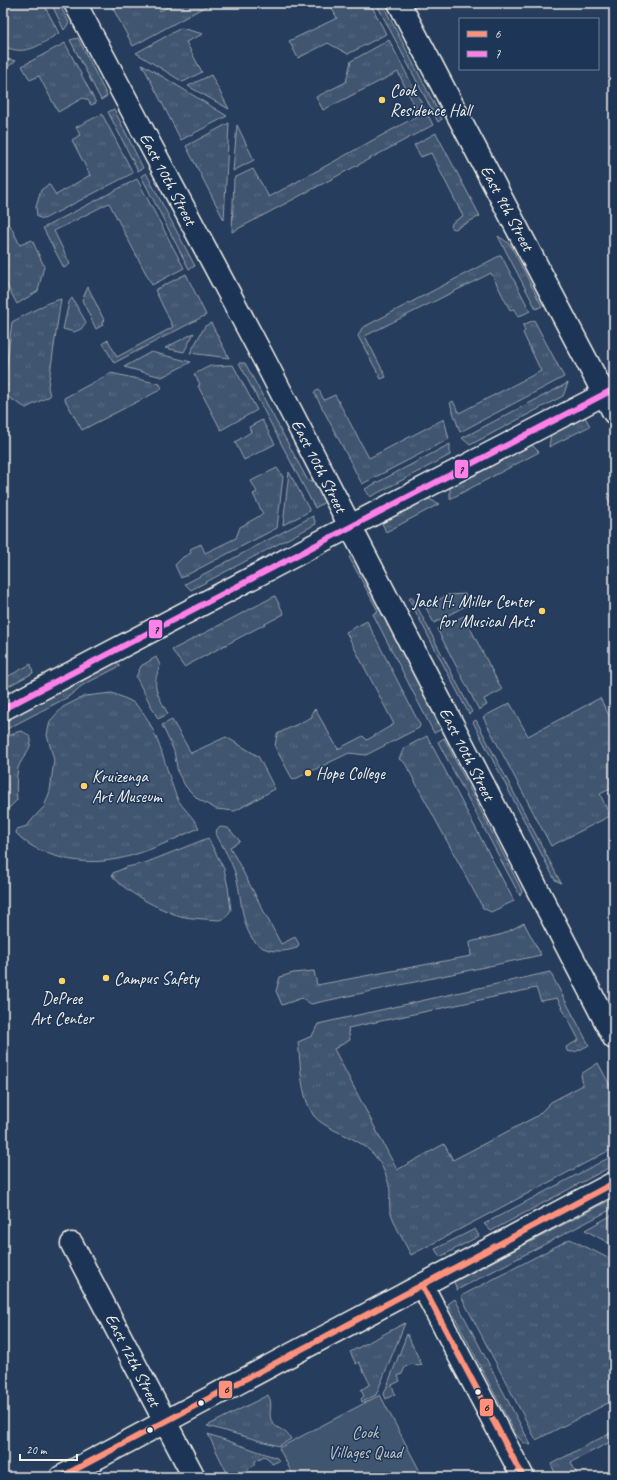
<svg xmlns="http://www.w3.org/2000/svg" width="617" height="1480" font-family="Caveat,sans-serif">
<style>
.grass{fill:url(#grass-tufts);stroke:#9aa2ac}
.park{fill:#40546f;stroke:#9aa2ac}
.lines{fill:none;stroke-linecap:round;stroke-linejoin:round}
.minor-casing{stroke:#f4f1e8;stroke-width:25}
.tertiary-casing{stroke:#f4f1e8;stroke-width:25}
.primary-casing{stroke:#f4f1e8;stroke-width:25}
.minor{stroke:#1d3557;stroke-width:22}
.tertiary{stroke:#1d3557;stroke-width:22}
.primary{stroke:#1d3557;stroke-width:22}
.bus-1-casing{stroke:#1d3557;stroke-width:9}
.bus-2-casing{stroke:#1d3557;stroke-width:9}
.bus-1{stroke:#fe917b;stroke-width:6}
.bus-2{stroke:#ff80e9;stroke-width:6}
.poi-dot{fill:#ffd166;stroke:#1d3557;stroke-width:1.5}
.bus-dot{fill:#f4f1e8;stroke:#1d3557;stroke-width:1.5}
.labels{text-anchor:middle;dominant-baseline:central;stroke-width:3;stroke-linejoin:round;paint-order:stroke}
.poi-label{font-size:17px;fill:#f4f1e8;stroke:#1d3557;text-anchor:start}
.street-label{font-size:17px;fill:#f4f1e8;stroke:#1d3557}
.park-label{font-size:17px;fill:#bec2c4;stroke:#1d3557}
.line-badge{stroke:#1d3557;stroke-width:1.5}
.pale-badge-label{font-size:11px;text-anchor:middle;font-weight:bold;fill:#111}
</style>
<defs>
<pattern id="grass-tufts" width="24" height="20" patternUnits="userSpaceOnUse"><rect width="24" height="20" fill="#40546f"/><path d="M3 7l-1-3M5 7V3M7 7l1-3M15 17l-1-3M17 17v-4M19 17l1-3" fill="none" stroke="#5c6d84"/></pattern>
</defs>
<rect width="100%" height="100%" fill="#263d5d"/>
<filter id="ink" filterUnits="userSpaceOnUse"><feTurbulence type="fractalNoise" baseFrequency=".025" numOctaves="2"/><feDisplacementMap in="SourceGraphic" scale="8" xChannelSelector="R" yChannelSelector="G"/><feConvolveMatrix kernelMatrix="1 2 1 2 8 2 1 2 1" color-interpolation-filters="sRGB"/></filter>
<g filter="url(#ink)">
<!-- grass -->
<g class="grass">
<path d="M3 3H43L59 33C39 45 27 57 3 46Z"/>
<polygon points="51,3 59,3 69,23 64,30"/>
<polygon points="110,3 151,3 153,6 157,4 160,11 175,3 210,3 210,4 133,46"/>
<polygon points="329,3 335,3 337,6 343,3 370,3 386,34 348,54 328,43 298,58 289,41 337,18"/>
<polygon points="376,3 382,3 442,119 438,122"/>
<polygon points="181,28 203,34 186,42 202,72 183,82 136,53"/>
<polygon points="78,38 107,96 101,100 70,40"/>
<polygon points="389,40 433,125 232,232 234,178 253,169 269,197 419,115 398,72 323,110 316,97 346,82 351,61"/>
<polygon points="65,43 96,103 91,105 88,100 83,98 58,112 39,76 30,80 22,66"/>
<polygon points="3,57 3,58 16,61 3,70"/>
<polygon points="142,64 227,116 181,140"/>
<polygon points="211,75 229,109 188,86"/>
<polygon points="114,109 143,168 138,171 108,112"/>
<polygon points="102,114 133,173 44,219 37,217 36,207 41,190 49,184 56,195 90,175 72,140 80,135 76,127"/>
<polygon points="229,123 224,220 186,146"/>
<polygon points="237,125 254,160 233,171"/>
<polygon points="436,133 480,216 455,229 451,228 452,223 463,216 431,153 421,157 414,145"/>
<polygon points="146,173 195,266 189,269 141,176"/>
<polygon points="137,179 184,268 152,285 109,203 54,231 70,264 64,268 43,228"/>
<polygon points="3,223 10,225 20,245 32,240 44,266 38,291 17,304 3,278"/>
<polygon points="498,236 510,244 542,306 536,309"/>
<polygon points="501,255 530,311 518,317 514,309 510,310 491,273 365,336 386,377 381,379 358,336 362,328"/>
<polygon points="186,274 206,315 114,363 103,343 108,340 117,357 173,327 155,290"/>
<polygon points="88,287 104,320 102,322 103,325 96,329 82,300"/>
<polygon points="72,298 86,322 81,329 74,332 63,329 69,302"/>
<polygon points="61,299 48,387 50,396 26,408 3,394 12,322 48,303"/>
<polygon points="534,320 564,377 460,432 450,403 453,401 459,413 541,371 523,333 525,331 523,325"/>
<polygon points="211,323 229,358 190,353 205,326"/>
<polygon points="194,333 184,352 165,348"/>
<polygon points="151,352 191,362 162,377 124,367"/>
<polygon points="239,363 245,363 308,481 315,482 325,502 315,508"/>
<polygon points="233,365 257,410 221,430 198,386 200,384 194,374 210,366"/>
<polygon points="111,373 160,384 162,389 82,430 64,398"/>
<polygon points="568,383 563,396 470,445 462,438"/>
<polygon points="319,390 324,400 335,395 369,458 444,419 449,439 362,484 314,392"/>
<polygon points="585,417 590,426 549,447 551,434"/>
<polygon points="262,420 275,444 244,460 235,442 251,432 249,427"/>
<polygon points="450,444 450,455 370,497 365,489"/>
<polygon points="532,445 539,452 450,499 450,488"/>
<polygon points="277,468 283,477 277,528 181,578 175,565 183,557 191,553 190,549 201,544 205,553 236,538 240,527 263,514 253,494 257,492 251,481"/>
<polygon points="289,472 310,511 283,525"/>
<polygon points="614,492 614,510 607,497"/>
<polygon points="427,498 439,504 386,532 382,523"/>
<polygon points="313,516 316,524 191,590 185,584"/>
<polygon points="354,555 444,728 434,733 373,614 378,611 349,557"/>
<polygon points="465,594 469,604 434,623 426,608 447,595"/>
<polygon points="275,596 284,614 184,667 172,650"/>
<polygon points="412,597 472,712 469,714 409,599"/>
<polygon points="464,616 502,690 484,699 487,705 479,710 437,629"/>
<polygon points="367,621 420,725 419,728 366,755 349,753 293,780 275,747 277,734 312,717 312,712 315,709 338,749 363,736 367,740 394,724 346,632"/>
<path d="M156 657 160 665C151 689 157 692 168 714L158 719 136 677 141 666Z"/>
<polygon points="116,661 120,666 83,685 68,697 3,731 3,721"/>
<polygon points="31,664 33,673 3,689 3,679"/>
<path d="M112 693C119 696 128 699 134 703 157 721 166 772 177 798 183 809 193 816 199 828 148 851 105 874 49 854 36 849 25 843 16 833L17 829 27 826 37 814 44 807 50 791 54 760 47 735 50 721 63 707 85 696Z"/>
<polygon points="600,698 614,725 614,787 600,794 610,816 551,846 483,717 510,703 528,736"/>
<polygon points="172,720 191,753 226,737 258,756 275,789 235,811 216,809 198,799 186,787 178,773 174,751 162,725"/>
<polygon points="476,720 561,883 555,880 473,722"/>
<path d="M22 731C25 733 30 735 31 739 33 747 21 759 18 768 16 778 16 790 17 800L9 808 3 811V739L17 732Z"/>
<polygon points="427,736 514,901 491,912 483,908 405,763 399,759 404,748"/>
<polygon points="444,738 522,891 520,896 438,742"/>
<path d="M221 827 228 828 240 841 230 847 281 944 295 937 299 944 297 948C292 949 287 951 282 951 239 954 244 904 236 876 232 862 223 847 216 834L217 829Z"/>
<path d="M208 838 224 869 228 887 231 910 226 917 220 920C207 919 193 919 180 916 161 910 124 892 112 875L113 873 127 867 145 863Z"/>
<polygon points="524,923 541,955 311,1004 302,998 282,1005 276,991 280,977 293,973 314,971 317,985 471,956 470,942 503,934"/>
<path d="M550 972 589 1045C581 1049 575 1054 567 1051L566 1047 579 1040 557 998 541 1001 536 988 348 1028 350 1040 334 1049 397 1170 444 1144 453 1160 537 1116 551 1102 583 1085 581 1074 598 1063 614 1093V1148L411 1255C403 1240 395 1226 390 1210 389 1204 390 1198 390 1192 389 1182 385 1172 380 1163 369 1145 353 1139 334 1130 327 1126 319 1122 314 1116 300 1095 301 1066 298 1042L312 1036 318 1024Z"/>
<polygon points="614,1155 614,1165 491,1231 484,1224"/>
<polygon points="614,1198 614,1208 457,1290 454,1282"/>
<polygon points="614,1214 614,1246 585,1230"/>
<polygon points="475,1229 479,1236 440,1257 435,1249"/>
<polygon points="570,1239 614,1261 614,1400 536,1440 461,1296"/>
<polygon points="455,1299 531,1445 524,1443 516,1435 448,1304"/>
<polygon points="405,1323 376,1395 362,1402 361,1399 364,1396 361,1390 370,1384 359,1362 356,1364 350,1352"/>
<polygon points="407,1334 422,1365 418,1366 412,1364 405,1367 402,1374 398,1376 400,1381 392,1385 395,1394 386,1399 384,1394"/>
<path d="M268 1395C274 1405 268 1411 271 1420 274 1429 285 1428 291 1439L279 1446 207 1426Z"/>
<polygon points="614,1431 614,1440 571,1462 578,1477 557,1477 551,1464"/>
<polygon points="208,1434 277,1458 279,1461 272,1464 269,1459 264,1456 255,1461 255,1465 237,1475 238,1477 229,1477"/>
</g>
<!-- park -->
<polygon class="park" points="380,1395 423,1477 294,1477 279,1448"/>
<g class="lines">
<defs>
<g id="minor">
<polyline points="72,1244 194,1477"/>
<polyline points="422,1285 523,1477"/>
</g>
<g id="tertiary">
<polyline points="75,3 265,361 614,1038"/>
<polyline points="3,709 341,531 614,389"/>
<polyline points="61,1477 614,1183"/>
</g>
<polyline id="primary" points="399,3 614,413"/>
</defs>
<!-- minor casing -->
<use href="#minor" class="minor-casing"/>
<!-- tertiary casing -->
<use href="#tertiary" class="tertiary-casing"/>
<!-- primary casing -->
<use href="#primary" class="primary-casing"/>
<!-- minor -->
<use href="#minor" class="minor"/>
<!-- tertiary -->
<use href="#tertiary" class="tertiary"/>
<!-- primary -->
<use href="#primary" class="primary"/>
<defs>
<g id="bus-1">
<polyline points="422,1285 523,1477"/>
<polyline points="61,1477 614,1183"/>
</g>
<polyline id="bus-2" points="3,709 614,389"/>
</defs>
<!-- bus-1 casing -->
<use href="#bus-1" class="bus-1-casing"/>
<!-- bus-2 casing -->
<use href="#bus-2" class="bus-2-casing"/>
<!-- bus-1 -->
<use href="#bus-1" class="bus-1"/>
<!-- bus-2 -->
<use href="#bus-2" class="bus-2"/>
</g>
</g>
<!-- markers -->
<g class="poi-dot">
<circle cx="382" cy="100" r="4"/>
<circle cx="542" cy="611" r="4"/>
<circle cx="308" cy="773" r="4"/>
<circle cx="84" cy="786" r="4"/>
<circle cx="106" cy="978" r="4"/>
<circle cx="62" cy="981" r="4"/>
</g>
<g class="bus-dot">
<circle cx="478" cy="1392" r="3.5"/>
<circle cx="201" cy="1403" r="3.5"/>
<circle cx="150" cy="1430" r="3.5"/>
</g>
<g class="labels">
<!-- poi labels -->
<g class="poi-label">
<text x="390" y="90">Cook<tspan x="390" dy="20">Residence Hall</tspan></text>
<text x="534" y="601" text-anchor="end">Jack H. Miller Center<tspan x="534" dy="20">for Musical Arts</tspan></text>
<text x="316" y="773">Hope College</text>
<text x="92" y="776">Kruizenga<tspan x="92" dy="20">Art Museum</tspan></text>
<text x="114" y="978">Campus Safety</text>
<text x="62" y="998" text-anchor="middle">DePree<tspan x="62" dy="20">Art Center</tspan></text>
</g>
<!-- street labels -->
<g class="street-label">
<text transform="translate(168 179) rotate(62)">East 10th Street</text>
<text transform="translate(507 208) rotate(62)">East 9th Street</text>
<text transform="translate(319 466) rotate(63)">East 10th Street</text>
<text transform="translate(467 754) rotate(63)">East 10th Street</text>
<text transform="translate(133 1360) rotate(63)">East 12th Street</text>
</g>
<!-- park labels -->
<g class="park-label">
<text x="365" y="1432">Cook<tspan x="365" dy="20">Villages Quad</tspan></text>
</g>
</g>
<g class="line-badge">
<rect x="454" y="459" width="15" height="20" rx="4" fill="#ff80e9"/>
<rect x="148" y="619" width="15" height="20" rx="4" fill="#ff80e9"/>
<rect x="218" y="1380" width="15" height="19" rx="4" fill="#fe917b"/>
<rect x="479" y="1398" width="15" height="19" rx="4" fill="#fe917b"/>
</g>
<g class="pale-badge-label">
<text x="461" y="473">7</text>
<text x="156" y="633">7</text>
<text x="226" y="1393">6</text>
<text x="486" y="1411">6</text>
</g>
<!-- margin -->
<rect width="617" height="1480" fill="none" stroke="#1d3557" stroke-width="16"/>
<rect x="8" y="8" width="601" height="1464" fill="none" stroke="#f4f1e8" stroke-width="1.5" filter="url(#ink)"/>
<!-- legend -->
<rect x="459" y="18" width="140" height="52" fill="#1d3557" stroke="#738091"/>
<rect x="467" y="31" width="20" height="6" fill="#fe917b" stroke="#738091"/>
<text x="495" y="38" font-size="12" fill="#f4f1e8">6</text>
<rect x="467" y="51" width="20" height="6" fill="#ff80e9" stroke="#738091"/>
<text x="495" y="58" font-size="12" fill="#f4f1e8">7</text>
<!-- scale -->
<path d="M20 1454v6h57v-6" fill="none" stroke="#f4f1e8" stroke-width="2"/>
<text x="26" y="1454" font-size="12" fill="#f4f1e8" stroke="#1d3557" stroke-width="3" paint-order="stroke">20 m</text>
</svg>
